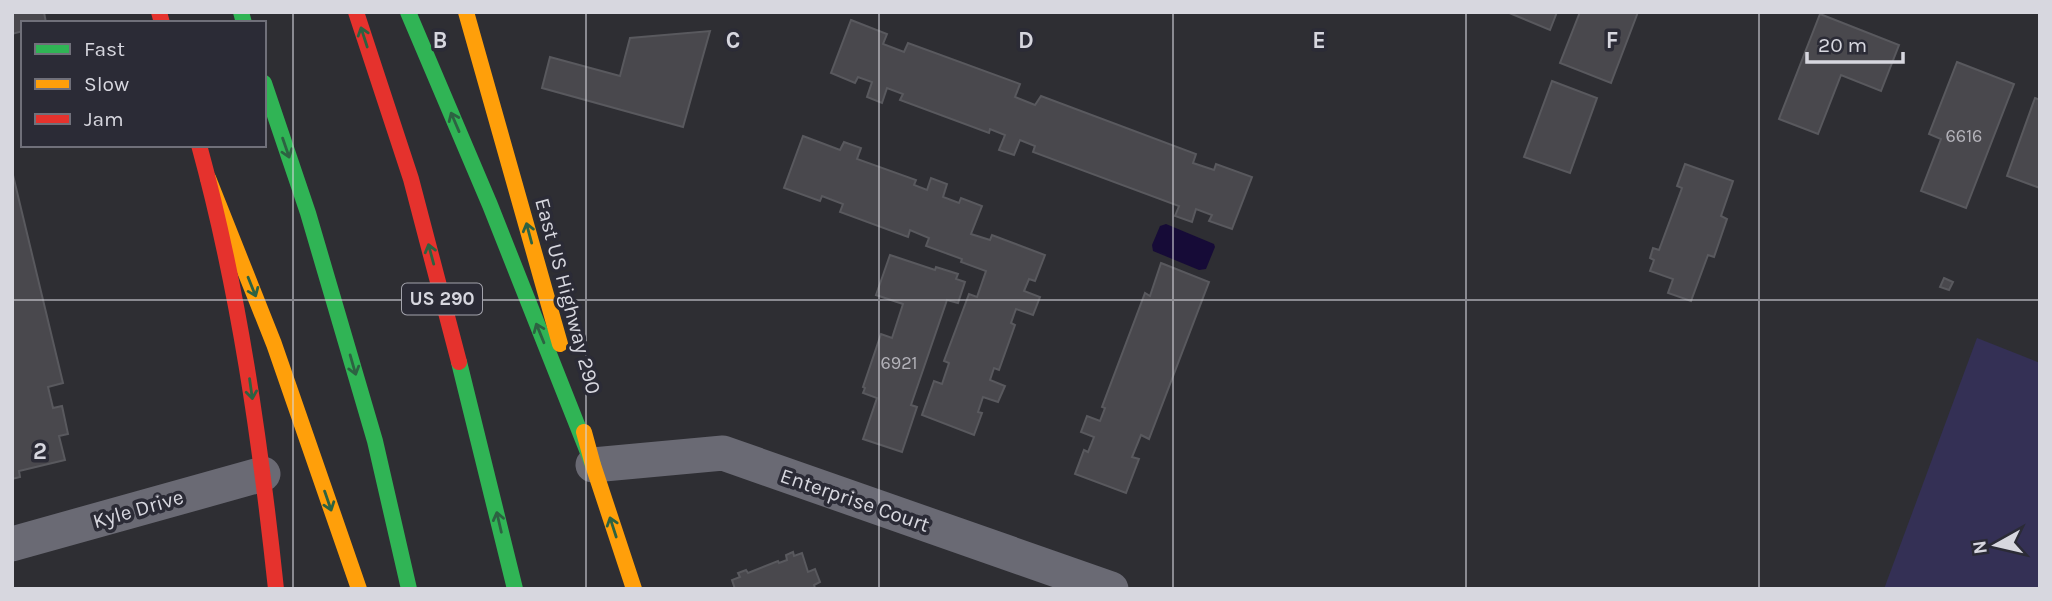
<svg xmlns="http://www.w3.org/2000/svg" width="2052" height="601" font-family="Karla,sans-serif">
<style>
.green{fill:#343055}
.water{fill:#160b37}
.building{fill:#49484d;stroke:#59595e;stroke-width:2}
.lines{fill:none;stroke-linecap:round;stroke-linejoin:round}
.street{stroke:#6a6a74;stroke-width:35}
.fast{stroke:#30b455;stroke-width:16}
.slow{stroke:#ff9f0a;stroke-width:16}
.jam{stroke:#e5322d;stroke-width:16}
.oneway{stroke:#2d6242}
.grid{fill:none;stroke:#d7d7df;stroke-width:2;stroke-opacity:0.55}
.labels{text-anchor:middle;dominant-baseline:central;stroke-width:7;stroke-linejoin:round;paint-order:stroke}
.number-label{font-size:18px;fill:#b4b3ba}
.shield{fill:#2b2b36;stroke:#a3a3ac;stroke-width:2}
.shield-label{font-size:19px;font-weight:bold;fill:#d7d7df}
.street-label{font-size:21px;fill:#d7d7df;stroke:#2b2b36}
.grid-label{font-size:23px;text-anchor:middle;font-weight:bold;fill:#d7d7df;stroke:#2b2b36;stroke-width:7;stroke-linejoin:round;paint-order:stroke}
</style>
<rect width="100%" height="100%" fill="#2e2e33"/>
<!-- green -->
<polygon class="green" points="1977,338 2040,363 2040,589 1884,589"/>
<!-- water -->
<polygon class="water" points="1166,224 1214,244 1215,247 1206,269 1199,270 1153,251 1152,245 1160,226"/>
<!-- building -->
<g class="building">
<polygon points="12,12 44,12 46,23 23,23 23,31 12,34"/>
<polygon points="1507,12 1557,12 1550,30"/>
<polygon points="1580,12 1638,12 1611,83 1560,63"/>
<polygon points="1820,14 1899,45 1881,91 1841,75 1818,134 1779,119"/>
<polygon points="851,20 887,34 883,44 904,52 908,43 1020,84 1015,97 1035,105 1041,96 1196,154 1193,163 1214,170 1216,164 1252,177 1232,229 1209,221 1212,215 1196,209 1192,222 1175,216 1179,206 1033,152 1035,146 1020,140 1014,155 999,150 1005,135 990,129 989,133 900,100 903,94 887,88 882,103 867,97 872,82 858,77 855,83 831,73"/>
<polygon points="710,31 683,127 542,88 550,57 620,76 630,38"/>
<polygon points="1957,62 2014,84 1966,208 1921,191 1941,139 1929,134"/>
<polygon points="1552,81 1597,98 1570,173 1524,157"/>
<polygon points="2035,98 2040,100 2040,188 2007,176"/>
<polygon points="803,136 840,150 844,142 861,148 857,159 916,180 914,185 927,190 931,178 947,184 943,197 959,203 961,198 982,206 971,234 990,240 992,235 1045,255 1035,281 1029,279 1024,291 1040,297 1033,315 1016,309 1011,323 1015,325 999,370 994,368 990,380 1005,386 998,402 983,397 978,412 982,413 974,435 922,415 934,381 942,384 949,363 944,361 969,294 977,297 986,271 961,262 962,259 926,246 929,238 910,230 908,237 840,212 843,204 822,196 820,201 784,188"/>
<polygon points="1685,164 1733,181 1721,216 1727,219 1714,257 1708,255 1691,301 1668,293 1673,279 1650,271 1654,260 1650,258 1653,248 1659,250 1682,188 1677,186"/>
<polygon points="12,171 63,383 48,387 53,408 62,406 68,434 59,436 65,460 19,471 20,477 12,479"/>
<polygon points="890,255 935,270 936,267 958,274 956,279 965,282 958,303 947,300 911,405 917,407 902,452 863,439 877,398 863,393 865,388 863,387 881,334 892,338 903,304 876,295"/>
<polygon points="1161,263 1209,282 1149,439 1141,435 1132,457 1139,459 1126,493 1075,474 1084,450 1088,452 1094,437 1081,432 1087,416 1100,421 1105,408 1102,407 1145,293 1150,296"/>
<polygon points="1944,278 1953,282 1949,290 1940,287"/>
<polygon points="793,552 794,556 802,553 808,572 815,569 820,582 814,585 815,588 735,589 732,580 740,577 738,573 746,570 748,573 778,561 779,563 787,560 786,555"/>
</g>
<g class="lines">
<!-- street -->
<g class="street">
<polyline points="593,465 723,453 1111,589"/>
<polyline points="12,544 263,474"/>
</g>
<!-- fast -->
<g class="fast">
<polyline points="241,12 244,23"/>
<polyline points="408,12 490,205 593,465"/>
<polyline points="264,83 308,213 375,441 409,589"/>
<polyline points="459,362 515,589"/>
</g>
<!-- slow -->
<g class="slow">
<polyline points="466,12 560,344"/>
<polyline points="208,178 274,344 359,589"/>
<polyline points="584,432 593,465 634,589"/>
</g>
<!-- jam -->
<g class="jam">
<polyline points="159,12 162,23"/>
<polyline points="356,12 411,179 459,362"/>
<path d="M199 145C239 291 260 439 276 589"/>
</g>
</g>
<!-- one-way arrows -->
<defs><path id="oneway-shaft" d="M-6 0H5M1.5-3L5.5 0L1.5 3" fill="none" stroke-width="1.6" stroke-linecap="round" stroke-linejoin="round" transform="scale(1.75)"/></defs>
<g class="oneway">
<use href="#oneway-shaft" transform="translate(364 37) rotate(-108)"/>
<use href="#oneway-shaft" transform="translate(455 122) rotate(-113)"/>
<use href="#oneway-shaft" transform="translate(286 148) rotate(71)"/>
<use href="#oneway-shaft" transform="translate(529 233) rotate(-105)"/>
<use href="#oneway-shaft" transform="translate(431 254) rotate(-105)"/>
<use href="#oneway-shaft" transform="translate(252 287) rotate(68)"/>
<use href="#oneway-shaft" transform="translate(540 333) rotate(-112)"/>
<use href="#oneway-shaft" transform="translate(353 365) rotate(74)"/>
<use href="#oneway-shaft" transform="translate(251 389) rotate(82)"/>
<use href="#oneway-shaft" transform="translate(328 501) rotate(71)"/>
<use href="#oneway-shaft" transform="translate(499 522) rotate(-103)"/>
<use href="#oneway-shaft" transform="translate(613 527) rotate(-108)"/>
</g>
<!-- grid -->
<path class="grid" d="M293 12V589M586 12V589M879 12V589M1173 12V589M1466 12V589M1759 12V589M12 300H2040"/>
<g class="labels">
<!-- number labels -->
<g class="number-label">
<text x="1964" y="136">6616</text>
<text x="899" y="363">6921</text>
</g>
<!-- shield labels -->
<rect class="shield" x="402" y="283.5" width="80" height="31" rx="5"/>
<g class="shield-label">
<text x="442" y="299">US 290</text>
</g>
<!-- street labels -->
<g class="street-label">
<text transform="translate(568 296) rotate(75)">East US Highway 290</text>
<text transform="translate(855 500) rotate(19)">Enterprise Court</text>
<text transform="translate(138 509) rotate(-16)">Kyle Drive</text>
</g>
</g>
<g class="grid-label">
<text x="440" y="48">B</text>
<text x="733" y="48">C</text>
<text x="1026" y="48">D</text>
<text x="1319" y="48">E</text>
<text x="1612" y="48">F</text>
<text x="40" y="459">2</text>
</g>
<!-- border -->
<rect width="2052" height="601" fill="none" stroke="#d7d7df" stroke-width="28"/>
<!-- legend -->
<rect x="21" y="21" width="245" height="126" fill="#2b2b36" stroke="#70707a" stroke-width="2"/>
<rect x="35" y="44" width="35" height="10" fill="#30b455" stroke="#70707a" stroke-width="2"/>
<text x="84" y="56" font-size="21" fill="#d7d7df">Fast</text>
<rect x="35" y="79" width="35" height="10" fill="#ff9f0a" stroke="#70707a" stroke-width="2"/>
<text x="84" y="91" font-size="21" fill="#d7d7df">Slow</text>
<rect x="35" y="114" width="35" height="10" fill="#e5322d" stroke="#70707a" stroke-width="2"/>
<text x="84" y="126" font-size="21" fill="#d7d7df">Jam</text>
<!-- north arrow -->
<g transform="translate(1996 545) rotate(262)" stroke="#2b2b36" stroke-width="5" paint-order="stroke">
<path d="M0-5L12 26L0 18L-12 26Z" fill="#d7d7df"/>
<text y="-10" font-size="19" font-weight="bold" text-anchor="middle" fill="#d7d7df">N</text>
</g>
<!-- scale -->
<path d="M1807 52v10h96v-10" fill="none" stroke="#d7d7df" stroke-width="3.5"/>
<text x="1818" y="52" font-size="21" fill="#d7d7df" stroke="#2b2b36" stroke-width="5" paint-order="stroke">20 m</text>
</svg>
